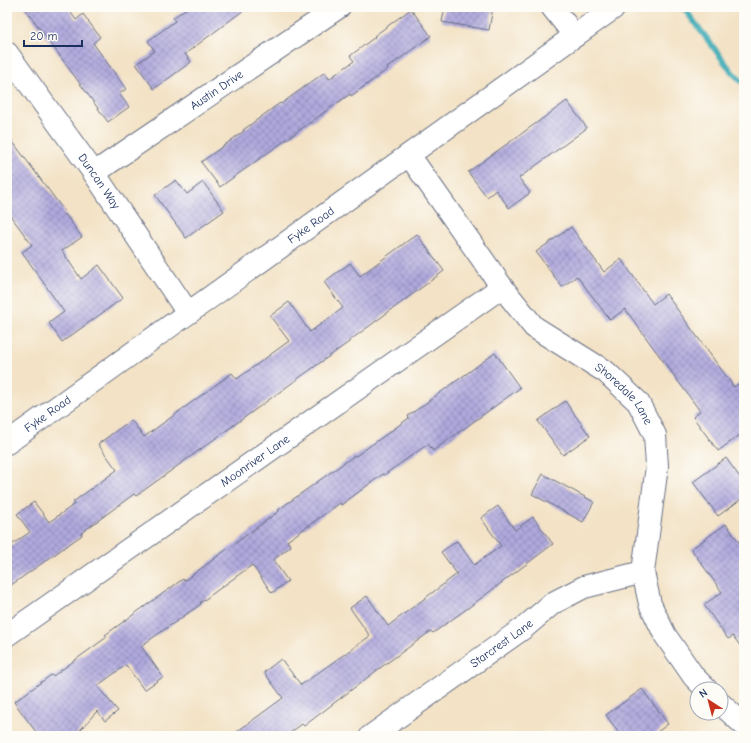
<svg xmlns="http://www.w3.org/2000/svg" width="751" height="743" font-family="'Comic Neue',sans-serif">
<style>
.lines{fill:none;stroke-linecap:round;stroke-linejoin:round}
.stream{stroke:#3aabb6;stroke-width:6}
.building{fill:url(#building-cross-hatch)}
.minor-casing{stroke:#676e82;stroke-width:24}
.minor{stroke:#fff;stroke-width:22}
.labels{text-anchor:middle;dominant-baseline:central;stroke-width:3.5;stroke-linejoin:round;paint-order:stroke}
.street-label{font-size:12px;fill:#1b2f5e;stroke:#fdfcf7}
</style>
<defs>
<pattern id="building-cross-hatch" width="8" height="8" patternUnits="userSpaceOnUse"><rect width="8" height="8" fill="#b0a9dd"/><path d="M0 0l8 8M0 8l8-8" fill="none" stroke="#8e8ab6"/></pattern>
</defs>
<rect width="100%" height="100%" fill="#fdfcf7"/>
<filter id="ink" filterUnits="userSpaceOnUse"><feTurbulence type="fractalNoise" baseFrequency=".025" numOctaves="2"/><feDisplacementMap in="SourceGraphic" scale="8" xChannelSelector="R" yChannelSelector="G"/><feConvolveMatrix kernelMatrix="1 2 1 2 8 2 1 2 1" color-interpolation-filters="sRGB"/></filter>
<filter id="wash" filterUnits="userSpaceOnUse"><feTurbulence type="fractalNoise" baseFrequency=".012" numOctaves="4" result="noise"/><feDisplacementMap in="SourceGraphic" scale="16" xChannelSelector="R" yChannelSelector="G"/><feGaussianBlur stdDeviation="0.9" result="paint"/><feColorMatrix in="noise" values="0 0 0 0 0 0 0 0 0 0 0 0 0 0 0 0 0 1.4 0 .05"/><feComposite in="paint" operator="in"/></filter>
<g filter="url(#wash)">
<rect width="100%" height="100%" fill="#f3e2c5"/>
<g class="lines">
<!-- stream -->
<polyline class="stream" points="683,7 732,72 744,84"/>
</g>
<g id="blocks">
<!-- building -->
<g class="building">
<polygon points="24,7 67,7 76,20 83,14 100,37 93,43 126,89 119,94 129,107 108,122"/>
<polygon points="188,7 248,7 185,54 191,62 154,89 136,64 155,51 148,41 175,21 173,18"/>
<polygon points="445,7 493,7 489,30 442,22"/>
<polygon points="411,9 431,36 387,68 388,69 351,96 350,94 220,187 201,162 244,131 243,130 280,103 281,104 325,72 329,79 354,61 350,56 375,37 374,36"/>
<polygon points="567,101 587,128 519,178 530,193 509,208 496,190 487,197 468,172"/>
<polygon points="7,134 65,212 64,213 82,237 62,251 81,279 99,265 123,298 62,342 49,323 64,312 22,252 32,245 7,211"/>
<polygon points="176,180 187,194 203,182 224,211 186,238 155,195"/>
<polygon points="571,227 604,272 621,259 653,304 666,294 734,387 744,380 744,432 718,451 693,417 700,411 625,309 610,320 577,276 562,287 536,252"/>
<polygon points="417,234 444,271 349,341 349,342 310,370 136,496 134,494 81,533 82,535 7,588 7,548 30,532 17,514 34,502 49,522 75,504 73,502 117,470 98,444 131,420 144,437 232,373 237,379 289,341 270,316 289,302 310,332 343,308 324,282 350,263 360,276"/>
<polygon points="495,353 520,388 433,451 428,444 384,475 383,474 341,505 340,503 287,541 291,546 273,560 288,581 272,593 252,565 200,603 201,604 141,646 163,677 144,690 126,665 97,686 118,711 105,721 97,711 75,736 39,736 14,702 51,675 53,676 107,637 105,635 183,579 184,581 279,511 278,510 355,455 356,456 409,418 408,416"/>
<polygon points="565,401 590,436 563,455 538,421"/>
<polygon points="726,458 744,483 744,497 718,516 693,482"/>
<polygon points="543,474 594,502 583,522 532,494"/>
<polygon points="498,506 515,530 533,517 553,544 468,608 433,633 431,631 380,668 304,726 302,724 286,736 231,736 283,698 264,672 281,659 301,685 370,636 350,608 367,596 388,626 457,574 441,552 457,541 474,565 501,546 481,518"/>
<polygon points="726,524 744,549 744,651 733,636 728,639 704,605 722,592 691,549"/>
<polygon points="642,689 668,724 652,736 621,736 606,715"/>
</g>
</g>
</g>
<g filter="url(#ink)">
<use href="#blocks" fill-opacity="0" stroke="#676e82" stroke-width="1"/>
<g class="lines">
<defs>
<g id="minor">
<polyline points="552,7 575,36"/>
<path id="s1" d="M7 53 94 173 188 313"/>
<path id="s2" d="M409 155 502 287 534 327 606 372 638 402 655 435 657 466 643 572 650 604 665 635 694 677 706 689"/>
<path id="s3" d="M94 173 339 7"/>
<path id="s4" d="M7 443 615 7"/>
<path id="s5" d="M7 635 502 287"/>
<polyline points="721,704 744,725"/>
<path id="s6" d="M371 736 525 627 553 603 584 587 643 572"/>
</g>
</defs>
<!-- minor casing -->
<use href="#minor" class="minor-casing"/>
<!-- minor -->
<use href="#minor" class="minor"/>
</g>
</g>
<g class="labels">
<!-- street labels -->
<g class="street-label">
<text stroke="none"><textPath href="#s3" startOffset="148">Austin Drive</textPath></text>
<text stroke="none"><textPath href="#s1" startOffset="158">Duncan Way</textPath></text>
<text stroke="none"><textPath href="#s4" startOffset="374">Fyke Road</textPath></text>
<text stroke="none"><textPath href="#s2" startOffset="326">Shoredale Lane</textPath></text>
<text stroke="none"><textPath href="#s4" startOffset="50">Fyke Road</textPath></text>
<text stroke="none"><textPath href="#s5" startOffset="303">Moonriver Lane</textPath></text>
<text stroke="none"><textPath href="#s6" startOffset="160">Starcrest Lane</textPath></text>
</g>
</g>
<!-- margin -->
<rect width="751" height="743" fill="none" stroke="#fdfcf7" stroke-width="24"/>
<!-- north arrow -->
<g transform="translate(709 701) rotate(324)"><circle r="19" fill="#fdfcf7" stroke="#a3aaba"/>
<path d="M0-3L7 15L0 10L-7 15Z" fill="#c8321e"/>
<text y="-6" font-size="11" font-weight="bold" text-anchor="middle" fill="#1b2f5e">N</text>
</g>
<!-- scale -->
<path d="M24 40v6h58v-6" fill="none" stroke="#1b2f5e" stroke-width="2"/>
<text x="30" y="40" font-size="12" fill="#1b2f5e" stroke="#fdfcf7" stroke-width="3" paint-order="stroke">20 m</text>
</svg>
